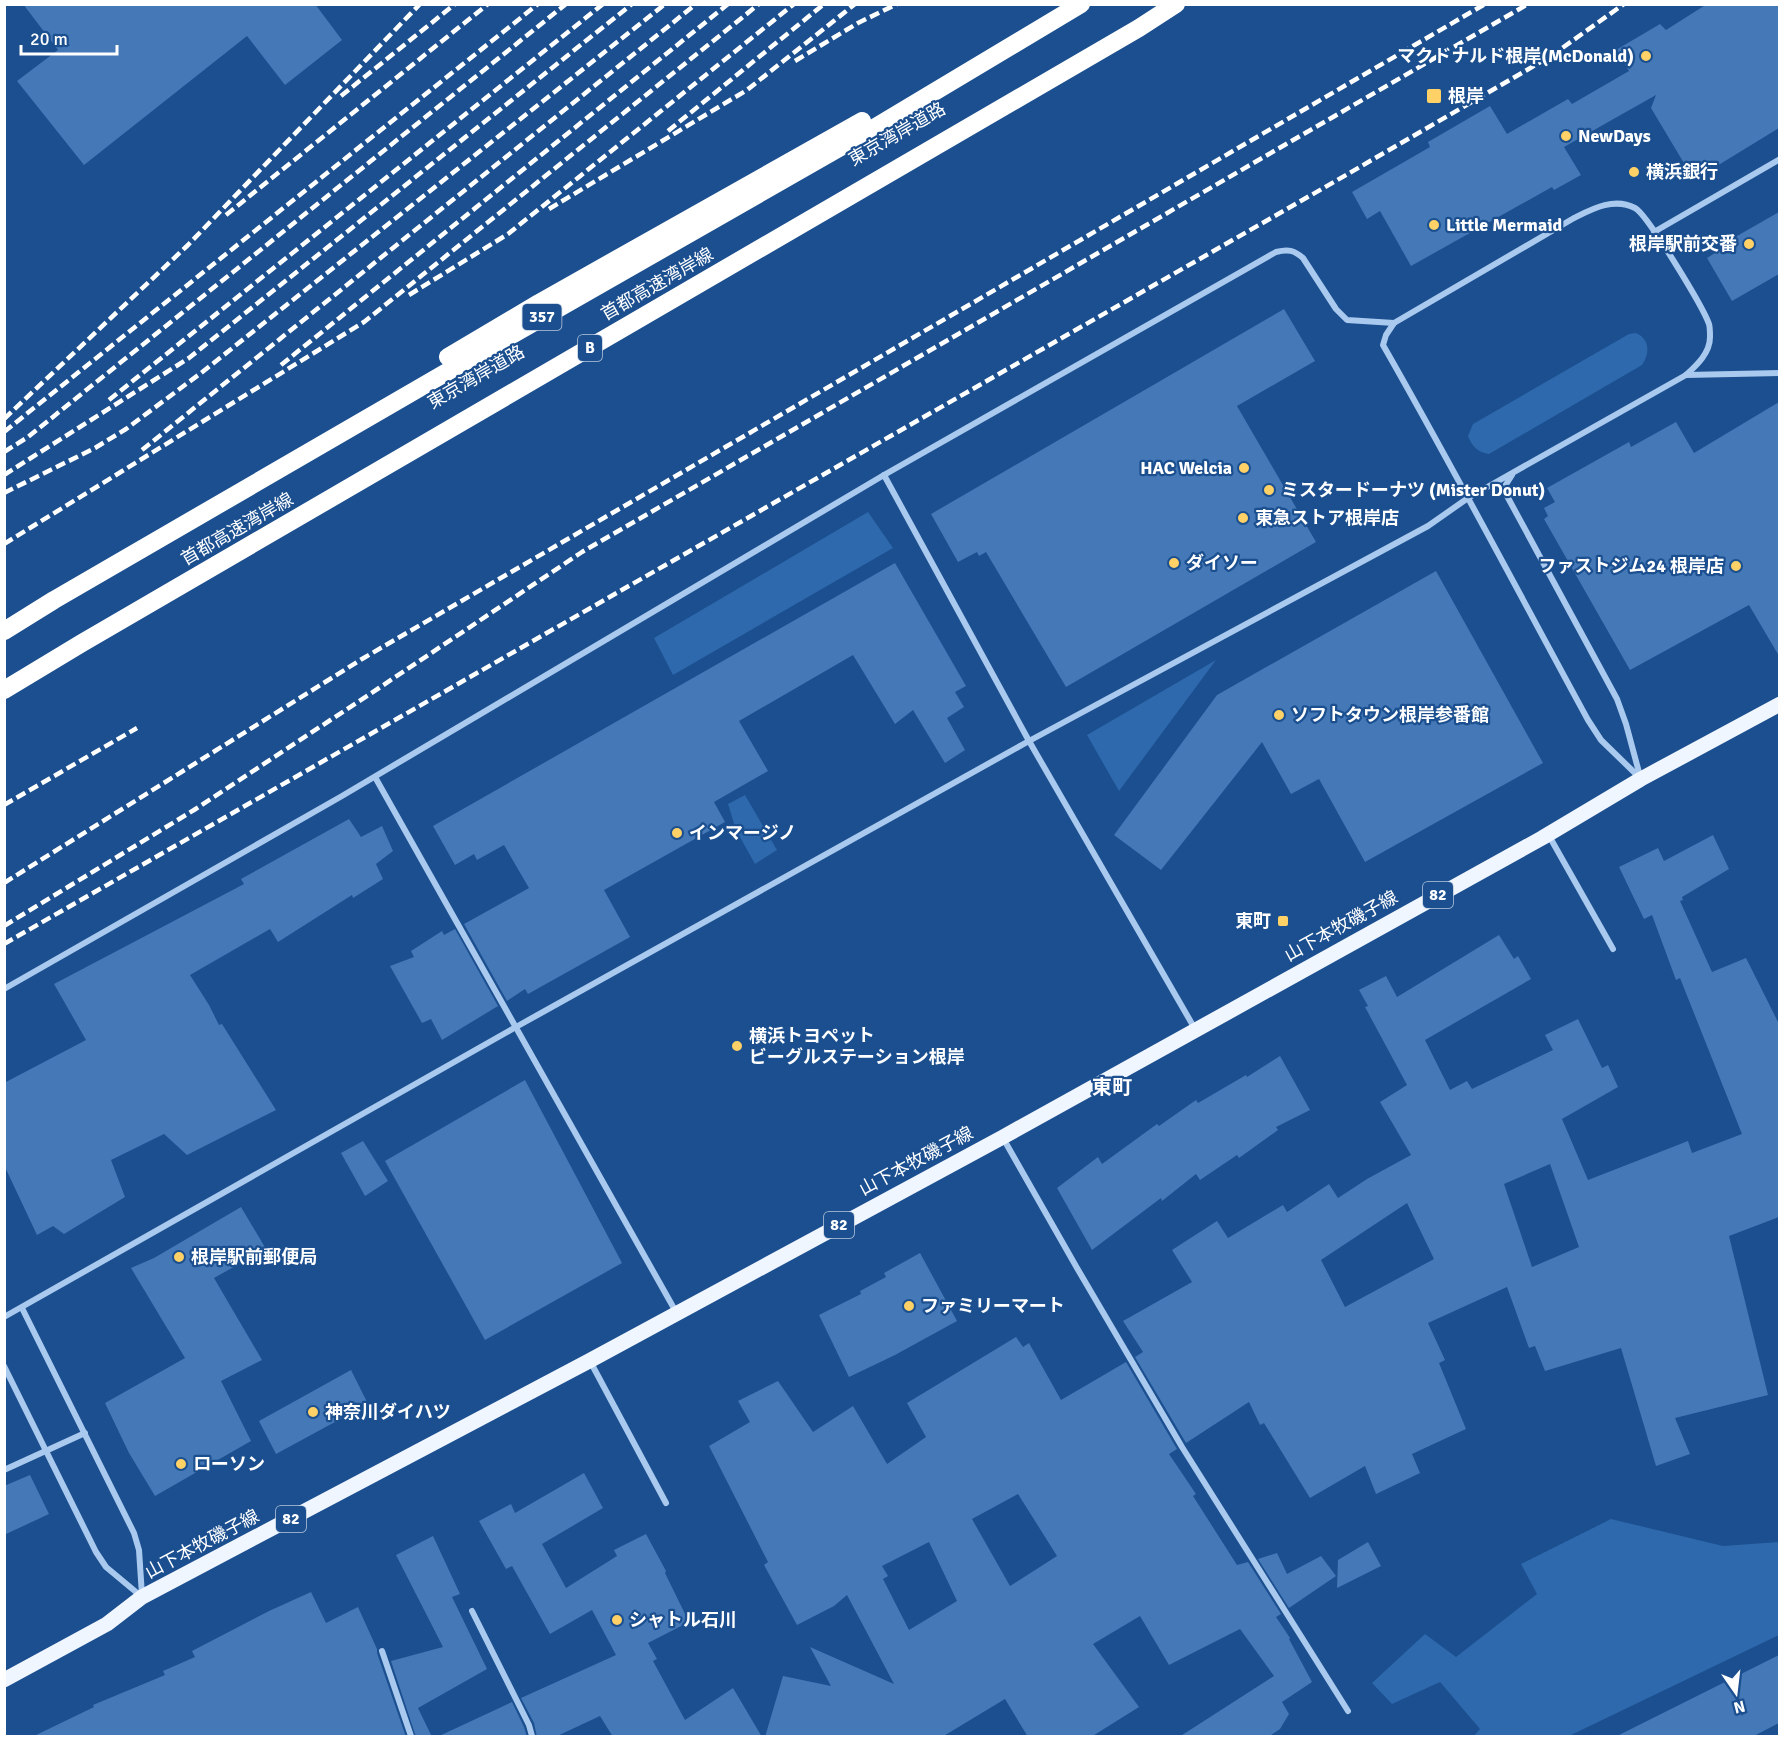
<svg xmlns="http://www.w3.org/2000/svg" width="1784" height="1741" font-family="Signika,'Noto Sans JP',sans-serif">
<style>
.green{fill:#2e69ad}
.building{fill:#4478b7;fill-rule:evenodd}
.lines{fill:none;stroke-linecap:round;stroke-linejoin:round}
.street{stroke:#a9c9ee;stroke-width:6}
.primary{stroke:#f0f6ff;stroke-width:15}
.highway{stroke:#fff;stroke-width:18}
.rail{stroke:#fff;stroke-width:4.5;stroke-dasharray:10 4.5;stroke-linecap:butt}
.poi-dot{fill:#ffd166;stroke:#1b4f8f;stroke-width:2}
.labels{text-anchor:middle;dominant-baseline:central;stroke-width:4.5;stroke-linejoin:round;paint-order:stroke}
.shield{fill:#1b4f8f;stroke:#bbcadd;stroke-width:1.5}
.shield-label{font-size:16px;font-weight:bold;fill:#fff}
.poi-label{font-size:18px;font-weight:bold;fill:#fff;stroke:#1b4f8f;text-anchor:start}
.street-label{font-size:18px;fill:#fff;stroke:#1b4f8f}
.neighbourhood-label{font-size:20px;font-weight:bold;fill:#fff;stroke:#1b4f8f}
</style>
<rect width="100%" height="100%" fill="#1b4f8f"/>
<!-- green -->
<g class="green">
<path d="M1636 333C1650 339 1650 354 1642 365L1489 454C1478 453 1471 445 1468 436L1473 424 1629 334Z"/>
<polygon points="868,512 893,548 673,675 654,638"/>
<polygon points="1216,660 1119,791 1087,735"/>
<polygon points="745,795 777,850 755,864 736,830 728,804"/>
<polygon points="1611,1519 1723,1546 1779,1542 1779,1635 1569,1736 1474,1736 1480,1729 1440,1682 1392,1704 1372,1683 1425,1634 1456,1657 1537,1594 1521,1564"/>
</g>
<!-- building -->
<g class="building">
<polygon points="23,4 315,4 342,40 285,85 247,36 84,165 17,81 58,50"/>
<polygon points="1707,4 1779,4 1779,128 1694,180 1651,108 1656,95 1564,147 1581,175 1554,190 1552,187 1411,266 1380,211 1367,219 1352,192 1430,147 1428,142 1490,106 1507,134 1568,99 1572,104 1629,71 1616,50 1660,24 1666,30"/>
<polygon points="1779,212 1779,274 1732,301 1707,258 1731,243 1730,240"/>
<polygon points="1284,309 1315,361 1237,406 1316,542 1066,687 986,552 979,556 977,552 958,562 931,514"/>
<polygon points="1779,402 1779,656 1749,605 1630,670 1544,519 1548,516 1544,508 1555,502 1547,488 1629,442 1631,447 1676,422 1694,453"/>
<polygon points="895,563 966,686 955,692 964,707 947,718 965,750 945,763 913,710 895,724 853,655 739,721 768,771 714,802 725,822 604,890 630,937 528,994 525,989 507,1001 464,924 529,888 504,845 477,860 474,854 455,865 433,826"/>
<polygon points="1436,571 1543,763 1365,862 1319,779 1291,794 1262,742 1161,870 1114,835 1217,695"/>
<polygon points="349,819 361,837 382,826 393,851 376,864 383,879 353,898 352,895 278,942 270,929 190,975 209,1005 219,1025 222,1024 276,1110 187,1155 164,1134 111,1160 125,1197 64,1234 53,1226 37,1235 4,1165 4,1083 86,1040 54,984 244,884 241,879"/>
<path d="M1713 835 1729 869 1682 897 1683 900 1680 901 1712 972 1746 958 1779 1024V1217L1729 1236 1768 1395 1675 1418 1690 1454 1656 1466 1621 1348 1545 1371 1535 1346 1529 1348 1507 1287 1428 1323 1445 1360 1439 1363 1466 1429 1412 1454 1420 1473 1376 1494 1365 1466 1310 1498 1264 1423 1260 1425 1249 1402 1186 1443 1135 1357 1143 1352 1123 1321 1192 1282 1172 1250 1217 1221 1228 1238 1283 1205 1287 1212 1329 1184 1338 1198 1367 1179 1411 1155 1380 1102 1407 1085 1365 1007 1368 1006 1359 990 1386 976 1397 997 1499 935 1514 959 1518 956 1531 979 1425 1040 1450 1090 1467 1081 1472 1089 1553 1050 1545 1035 1578 1019 1602 1068 1608 1065 1618 1087 1562 1119 1588 1180 1688 1141 1692 1153 1742 1134 1680 978 1676 980 1652 915 1644 919 1619 867 1658 848 1664 861ZM1550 1164 1579 1247 1532 1267 1504 1184ZM1407 1203 1434 1259 1345 1307 1321 1260Z"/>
<polygon points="455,929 498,1006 442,1040 431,1019 422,1023 390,966 414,957 411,951 442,931 444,935"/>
<polygon points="1280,1056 1310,1110 1276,1127 1278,1130 1239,1158 1237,1155 1200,1180 1196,1174 1162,1201 1161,1198 1092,1250 1057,1188 1098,1157 1102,1164 1157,1124 1159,1126 1196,1100 1198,1103 1246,1075 1247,1077"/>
<polygon points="525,1080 622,1263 485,1340 385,1161"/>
<polygon points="363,1141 388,1181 365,1196 341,1153"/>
<polygon points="241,1207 266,1249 214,1278 262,1360 221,1381 251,1441 155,1496 129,1453 105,1403 185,1358 131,1268 154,1258"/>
<polygon points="920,1253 957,1321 895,1355 849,1377 819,1315 861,1294 860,1291 886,1277 884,1273"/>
<path d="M1016 1337 1023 1347 1029 1343 1061 1400 1126 1362 1177 1449 1169 1454 1196 1494 1193 1496 1237 1565 1248 1562 1281 1614 1276 1617 1290 1638 1289 1639 1312 1682 1282 1702 1289 1714 1280 1729 1268 1737H1179L1274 1676 1240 1629 1169 1665 1140 1616 1093 1644 1139 1707 1091 1737H1028L1005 1699 942 1737H765L783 1676 831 1686 810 1647 894 1684 847 1595 834 1606 797 1625 764 1565 768 1562 709 1446 750 1422 738 1401 778 1381 813 1432 853 1406 887 1464 926 1437 907 1403ZM1018 1494 1057 1556 1010 1586 972 1519ZM929 1542 957 1601 909 1630 883 1579 888 1576 882 1566Z"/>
<polygon points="351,1370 368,1404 276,1454 259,1421"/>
<polygon points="584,1473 603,1508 542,1544 566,1588 617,1556 614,1550 646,1534 666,1571 665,1573 689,1622 648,1643 657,1659 653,1661 685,1720 733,1688 762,1737 613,1737 600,1716 555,1737 537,1737 534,1723 521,1698 616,1655 592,1610 550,1634 512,1566 506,1569 479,1521 511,1504 515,1513"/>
<polygon points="30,1475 49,1514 4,1535 4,1486"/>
<polygon points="433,1536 460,1594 452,1597 487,1669 418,1708 432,1737 416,1737 391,1661 443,1647 396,1555"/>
<polygon points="1368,1542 1381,1566 1337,1588 1338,1560"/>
<polygon points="1277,1553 1287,1574 1321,1556 1336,1576 1289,1608 1258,1559"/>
<polygon points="311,1592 326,1623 358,1607 377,1649 377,1653 406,1737 32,1737 94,1707 93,1705 165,1675 163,1671 195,1657 192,1651 269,1611"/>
<polygon points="1779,1655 1779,1723 1752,1737 1615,1737"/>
<polygon points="512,1702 524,1727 527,1737 437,1737"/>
</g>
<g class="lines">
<!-- street -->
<g class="street">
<polyline points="1654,232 1780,159"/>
<polyline points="1686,375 1780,373"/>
<polyline points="884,475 1029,741 1195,1029"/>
<polyline points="1512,475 1505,486 1507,496 1617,699 1626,724 1640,776"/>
<polyline points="375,777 676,1312"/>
<polyline points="1548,834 1613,949"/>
<path d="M4 989 342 796 884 475 1276 252C1288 249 1294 250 1303 258L1336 309 1347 320 1394 323"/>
<polyline points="1003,1138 1077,1268 1182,1447 1348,1711"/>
<polyline points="22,1308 134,1533 139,1550 142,1595"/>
<path d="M4 1317 516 1027 1029 741 1428 526 1468 498 1686 375C1697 365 1710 353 1710 337 1710 333 1710 327 1709 324 1703 307 1647 214 1635 208 1614 197 1592 209 1574 218L1394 323 1386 335 1383 345C1454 469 1520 595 1588 720L1601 740 1640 778"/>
<polyline points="590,1361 666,1503"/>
<polyline points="4,1366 96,1552 106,1567 142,1597"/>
<polyline points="4,1470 85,1433"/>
<polyline points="472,1611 529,1725 532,1736"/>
<polyline points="382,1651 411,1736"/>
</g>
<!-- primary -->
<polyline class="primary" points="4,1680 107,1624 142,1597 589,1361 1003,1137 1542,838 1641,779 1780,704"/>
<!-- highway -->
<g class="highway">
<polyline points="448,357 539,303 862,121"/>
<polyline points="4,631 54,600 447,372 874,128 1081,4"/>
<polyline points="4,690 82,643 1139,28 1176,4"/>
</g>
<!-- rail -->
<g class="rail">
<polyline points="795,61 858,23 897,4"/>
<polyline points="341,96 455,4"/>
<polyline points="668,131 824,4"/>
<polyline points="549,209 747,90 855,4"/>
<polyline points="226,215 488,4"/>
<polyline points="409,295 508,234 794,4"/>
<polyline points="281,365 728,4"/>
<polyline points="109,400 603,4"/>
<polyline points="4,419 188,245 284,145 420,4"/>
<polyline points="4,432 538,4"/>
<polyline points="142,450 696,4"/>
<polyline points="4,452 28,437 566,4"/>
<polyline points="4,475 189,358 632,4"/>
<polyline points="4,493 95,448 126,429 201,373 665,4"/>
<polyline points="4,544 364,322 759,4"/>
<polyline points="4,805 137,728"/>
<polyline points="4,883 362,659 1485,4"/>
<polyline points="4,926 194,810 379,688 582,552 1528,4"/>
<polyline points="4,944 1334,182 1551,56 1624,4"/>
</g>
</g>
<!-- markers -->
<g class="poi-dot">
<circle cx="1646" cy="56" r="6"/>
<rect x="1426" y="88" width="16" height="16" rx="3"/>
<circle cx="1566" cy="136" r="6"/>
<circle cx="1634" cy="172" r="6"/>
<circle cx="1434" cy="225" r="6"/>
<circle cx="1749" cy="244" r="6"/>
<circle cx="1244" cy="468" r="6"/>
<circle cx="1269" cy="490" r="6"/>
<circle cx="1243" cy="518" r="6"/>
<circle cx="1174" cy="563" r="6"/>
<circle cx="1736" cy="566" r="6"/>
<circle cx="1279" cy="715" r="6"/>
<circle cx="677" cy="833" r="6"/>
<rect x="1277" y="915" width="12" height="12" rx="3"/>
<circle cx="737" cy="1046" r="6"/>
<circle cx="179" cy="1257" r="6"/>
<circle cx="909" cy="1306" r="6"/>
<circle cx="313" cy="1412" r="6"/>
<circle cx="181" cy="1464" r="6"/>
<circle cx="617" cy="1620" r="6"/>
</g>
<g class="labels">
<!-- shield labels -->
<g class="shield">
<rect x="522.5" y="304" width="39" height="26" rx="4.5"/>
<rect x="578" y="335" width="24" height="26" rx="4.5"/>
<rect x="1423" y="882" width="30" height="26" rx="4.5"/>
<rect x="824" y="1212" width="30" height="26" rx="4.5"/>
<rect x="276" y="1506" width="30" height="26" rx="4.5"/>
</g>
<g class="shield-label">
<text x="542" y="317">357</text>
<text x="590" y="348">B</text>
<text x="1438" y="895">82</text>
<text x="839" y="1225">82</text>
<text x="291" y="1519">82</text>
</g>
<!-- poi labels -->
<g class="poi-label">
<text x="1634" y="56" text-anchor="end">マクドナルド根岸(McDonald)</text>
<text x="1448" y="96">根岸</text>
<text x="1578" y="136">NewDays</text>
<text x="1646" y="172">横浜銀行</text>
<text x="1446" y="225">Little Mermaid</text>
<text x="1737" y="244" text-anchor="end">根岸駅前交番</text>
<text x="1232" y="468" text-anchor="end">HAC Welcia</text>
<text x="1281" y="490">ミスタードーナツ (Mister Donut)</text>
<text x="1255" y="518">東急ストア根岸店</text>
<text x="1186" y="563">ダイソー</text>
<text x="1724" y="566" text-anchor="end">ファストジム24 根岸店</text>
<text x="1291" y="715">ソフトタウン根岸参番館</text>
<text x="689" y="833">インマージノ</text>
<text x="1271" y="921" text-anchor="end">東町</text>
<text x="749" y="1036">横浜トヨペット<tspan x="749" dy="21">ビーグルステーション根岸</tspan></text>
<text x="191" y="1257">根岸駅前郵便局</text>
<text x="921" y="1306">ファミリーマート</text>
<text x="325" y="1412">神奈川ダイハツ</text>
<text x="193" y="1464">ローソン</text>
<text x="629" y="1620">シャトル石川</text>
</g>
<!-- street labels -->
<g class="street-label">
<text transform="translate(897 134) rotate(-30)">東京湾岸道路</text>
<text transform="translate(657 284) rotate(-30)">首都高速湾岸線</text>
<text transform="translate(476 377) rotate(-30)">東京湾岸道路</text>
<text transform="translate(237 529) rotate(-30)">首都高速湾岸線</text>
<text transform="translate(1341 926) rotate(-29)">山下本牧磯子線</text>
<text transform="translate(916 1161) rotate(-28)">山下本牧磯子線</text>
<text transform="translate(202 1544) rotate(-28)">山下本牧磯子線</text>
</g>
<!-- neighbourhood labels -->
<g class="neighbourhood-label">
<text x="1112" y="1087">東町</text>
</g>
</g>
<!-- border -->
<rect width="1784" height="1741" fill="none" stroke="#ffffff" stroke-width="12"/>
<!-- north arrow -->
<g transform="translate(1736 1693) rotate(166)" stroke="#1b4f8f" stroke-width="4.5" paint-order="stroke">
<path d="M0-4.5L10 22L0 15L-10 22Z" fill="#ffffff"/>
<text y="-9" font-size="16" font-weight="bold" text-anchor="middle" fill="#ffffff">N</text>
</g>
<!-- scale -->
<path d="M21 45v9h96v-9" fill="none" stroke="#ffffff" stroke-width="3"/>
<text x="30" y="45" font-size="18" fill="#ffffff" stroke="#1b4f8f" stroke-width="4.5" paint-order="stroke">20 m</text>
</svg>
